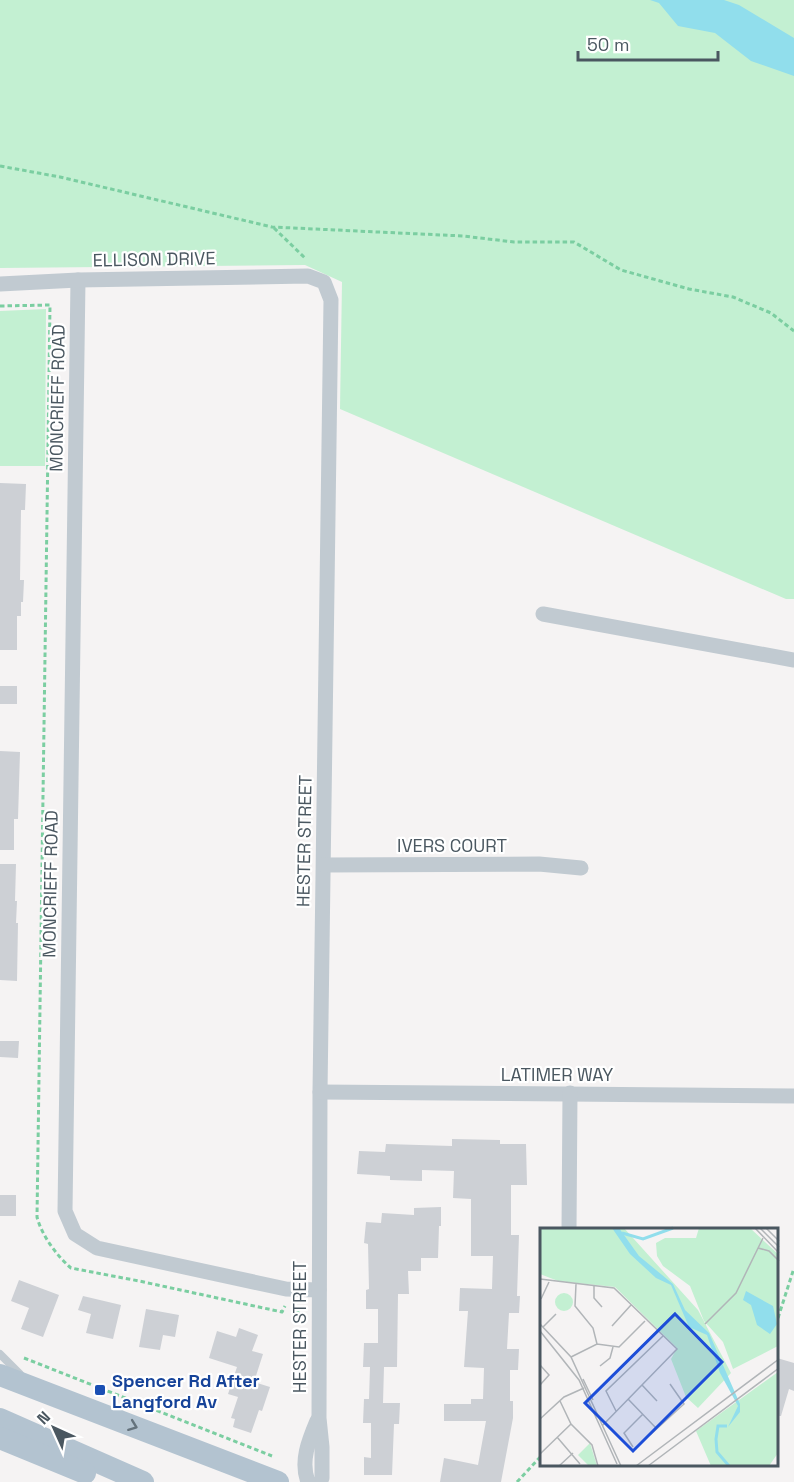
<svg xmlns="http://www.w3.org/2000/svg" width="794" height="1482" font-family="'Space Grotesk',sans-serif">
<style>
.green{fill:#c3f0d2}
.water{fill:#91deec}
.building{fill:#cdd0d5}
.lines{fill:none;stroke-linecap:round;stroke-linejoin:round}
.path{stroke:#7bcea1;stroke-width:3;stroke-dasharray:4.5 3;stroke-linecap:butt}
.service{stroke:#c1cad1;stroke-width:8}
.minor{stroke:#c1cad1;stroke-width:15}
.primary{stroke:#b3c3d0;stroke-width:22}
.oneway{stroke:#64727c}
.transit-dot{fill:#1a4fb4;stroke:#fff;stroke-width:2}
.labels{text-anchor:middle;dominant-baseline:central;stroke-width:4.5;stroke-linejoin:round;paint-order:stroke}
.street-label{font-size:18px;fill:#4a5760;stroke:#fff}
.transit-label{font-size:18px;font-weight:bold;fill:#164399;stroke:#fff;text-anchor:start}
.inset-river{fill:none;stroke:#91deec;stroke-width:3}
.inset-road{fill:none;stroke:#b1b5b8;stroke-width:1.5}
.view{fill:#1d4ed8;fill-opacity:0.15;stroke:#1d4ed8;stroke-width:3}
.inset-edge{fill:none;stroke:#4a5760;stroke-width:3}
</style>
<rect width="100%" height="100%" fill="#f5f3f3"/>
<!-- green -->
<g class="green">
<polygon points="0,0 794,0 794,599 786,599 340,409 342,282 305,265 0,268"/>
<polygon points="46,309 45,466 0,466 0,311"/>
</g>
<!-- water -->
<polygon class="water" points="650,0 724,0 739,5 794,38 794,76 751,61 715,33 678,26 659,3"/>
<!-- building -->
<g class="building">
<polygon points="0,483 26,484 25,510 21,510 20,580 24,580 23,602 21,602 21,616 17,616 17,650 0,650"/>
<rect x="0" y="686" width="17" height="18"/>
<polygon points="0,751 20,752 18,819 14,819 14,850 0,850"/>
<polygon points="0,864 16,864 15,901 17,901 16,923 18,923 17,981 0,980"/>
<polygon points="0,1041 19,1041 18,1058 0,1057"/>
<polygon points="452,1139 500,1140 500,1144 526,1144 527,1185 511,1185 511,1235 519,1235 517,1296 520,1296 519,1313 509,1313 507,1349 519,1349 518,1370 510,1370 510,1401 513,1401 513,1418 501,1482 440,1482 444,1458 478,1465 486,1421 444,1421 444,1404 471,1404 471,1399 483,1399 484,1368 464,1367 468,1311 459,1311 460,1288 492,1289 493,1256 471,1256 471,1199 453,1198 454,1171 422,1170 422,1181 390,1180 390,1176 357,1174 359,1151 385,1152 386,1144 452,1146"/>
<rect x="0" y="1195" width="16" height="21"/>
<polygon points="441,1207 441,1226 439,1226 438,1258 421,1258 421,1271 408,1271 409,1294 398,1294 397,1367 384,1367 383,1403 400,1403 399,1424 394,1424 392,1475 364,1475 364,1457 371,1458 371,1423 363,1423 364,1399 369,1399 370,1367 363,1367 364,1343 378,1343 378,1309 366,1309 366,1290 369,1289 368,1244 364,1243 366,1222 381,1223 382,1213 414,1215 414,1208"/>
<polygon points="19,1280 59,1295 43,1337 21,1329 29,1308 11,1301"/>
<polygon points="83,1296 121,1305 113,1339 86,1333 91,1314 78,1310"/>
<polygon points="146,1309 179,1315 175,1337 163,1335 160,1350 139,1347"/>
<polygon points="239,1328 258,1335 252,1351 263,1354 254,1382 270,1387 262,1411 259,1410 251,1433 233,1427 235,1419 231,1418 238,1397 228,1394 237,1367 209,1358 217,1331 236,1337"/>
<polygon points="777,1358 794,1363 794,1391 789,1389 781,1416 777,1416"/>
</g>
<g class="lines">
<!-- path -->
<g class="path">
<polyline points="0,166 60,177 272,227 463,236 514,242 574,242 621,270 689,289 733,297 771,313 794,331"/>
<polyline points="274,228 306,259"/>
<path d="M0 306 50 305 37 1217C42 1236 57 1256 71 1268L139 1281 282 1312 285 1306"/>
<polyline points="292,1305 301,1316"/>
<polyline points="778,1318 794,1268"/>
<polyline points="24,1358 272,1456"/>
<polyline points="517,1482 542,1455"/>
</g>
<!-- service -->
<polyline class="service" points="0,1354 20,1374"/>
<!-- minor -->
<g class="minor">
<polyline points="78,280 65,1211 75,1234 97,1248 286,1289 319,1290"/>
<polyline points="0,284 78,280 308,276 324,282 331,300 320,1092 319,1418 322,1447 322,1478 320,1482"/>
<polyline points="543,614 794,660"/>
<polyline points="324,865 539,864 581,868"/>
<polyline points="320,1092 794,1096"/>
<polyline points="569,1230 570,1093"/>
<path d="M308 1482C300 1461 309 1440 317 1421"/>
</g>
<!-- primary -->
<g class="primary">
<polyline points="0,1375 278,1482"/>
<polyline points="0,1419 143,1482"/>
<polyline points="0,1438 85,1473"/>
</g>
</g>
<!-- one-way arrows -->
<defs><path id="oneway-chevron" d="M-2-3.5L2.5 0L-2 3.5" fill="none" stroke-width="1.6" stroke-linecap="round" stroke-linejoin="round" transform="scale(1.5)"/></defs>
<use class="oneway" href="#oneway-chevron" transform="translate(133 1426) rotate(21)"/>
<!-- markers -->
<rect class="transit-dot" x="94" y="1384" width="12" height="12" rx="3"/>
<g class="labels">
<!-- street labels -->
<g class="street-label">
<text transform="translate(154 259) rotate(-1)">ELLISON DRIVE</text>
<text transform="translate(57 398) rotate(-89)">MONCRIEFF ROAD</text>
<text transform="translate(304 841) rotate(-89)">HESTER STREET</text>
<text x="452" y="845">IVERS COURT</text>
<text transform="translate(50 884) rotate(-89)">MONCRIEFF ROAD</text>
<text x="557" y="1074">LATIMER WAY</text>
<text transform="translate(299 1327) rotate(-90)">HESTER STREET</text>
</g>
<!-- transit labels -->
<g class="transit-label">
<text x="112" y="1380">Spencer Rd After<tspan x="112" dy="21">Langford Av</tspan></text>
</g>
</g>
<!-- overview -->
<g transform="translate(540 1228)">
<rect width="238" height="238" fill="#f5f3f3"/>
<path d="M0 0H84L158 82 191 145 158 180 146 169 131 131 137 120 75 59 18 53 0 46ZM159 0H210L238 26V118L193 141 183 114 164 93 150 58 123 38 117 28 116 15 125 10H156ZM15 74a9 9 0 1 1 18 0a9 9 0 1 1-18 0ZM238 144V225L229 238H171L156 203ZM50 215 57 238H49L38 227Z" fill="#c3f0d2"/>
<path d="M72 0H79L99 28 133 56 145 82 169 105 200 176V184L188 199 198 178 180 145 167 107 149 99 131 57 116 50 90 26ZM206 63 233 78 237 96 230 106 217 97 211 77 203 72Z" fill="#91deec"/>
<path class="inset-river" d="M82 5 103 11 133 0M187 198H178L176 211 177 224 189 238"/>
<path class="inset-road" d="M215 0 239 25M220 0 239 19M226 0 239 13M218 20 229 23 239 33M0 51 74 60 137 121 62 198M36 56 35 78 53 100 57 116M54 57V70L62 79M1 71 9 54M0 96 31 129 81 238M165 96 196 65 223 10M72 98 91 77M3 99 16 86M0 103 39 152 77 236M31 129 57 116 79 119 105 93M0 137 9 147 0 157M60 138 70 130 73 119M43 151 53 172M102 157 117 173M88 171 116 200M20 173 31 196 52 217 58 238M76 183 66 163 123 108M0 191 24 169 44 160M110 207 144 176 130 156M17 209 40 236M93 219 84 205 103 186M0 226 31 196M19 238 33 225M96 238 239 131M108 238 239 140"/>
<path class="view" d="M135 86 182 134 93 223 45 175Z"/>
<rect width="238" height="238" class="inset-edge"/>
</g>
<!-- north arrow -->
<g transform="translate(54 1428) rotate(315)" stroke="#ffffff" stroke-width="4.5" paint-order="stroke">
<path d="M0-4.5L10 22L0 15L-10 22Z" fill="#4a5760"/>
<text y="-9" font-size="16" font-weight="bold" text-anchor="middle" fill="#4a5760">N</text>
</g>
<!-- scale -->
<path d="M578 51v9h140v-9" fill="none" stroke="#4a5760" stroke-width="3"/>
<text x="587" y="51" font-size="18" fill="#4a5760" stroke="#ffffff" stroke-width="4.5" paint-order="stroke">50 m</text>
</svg>
